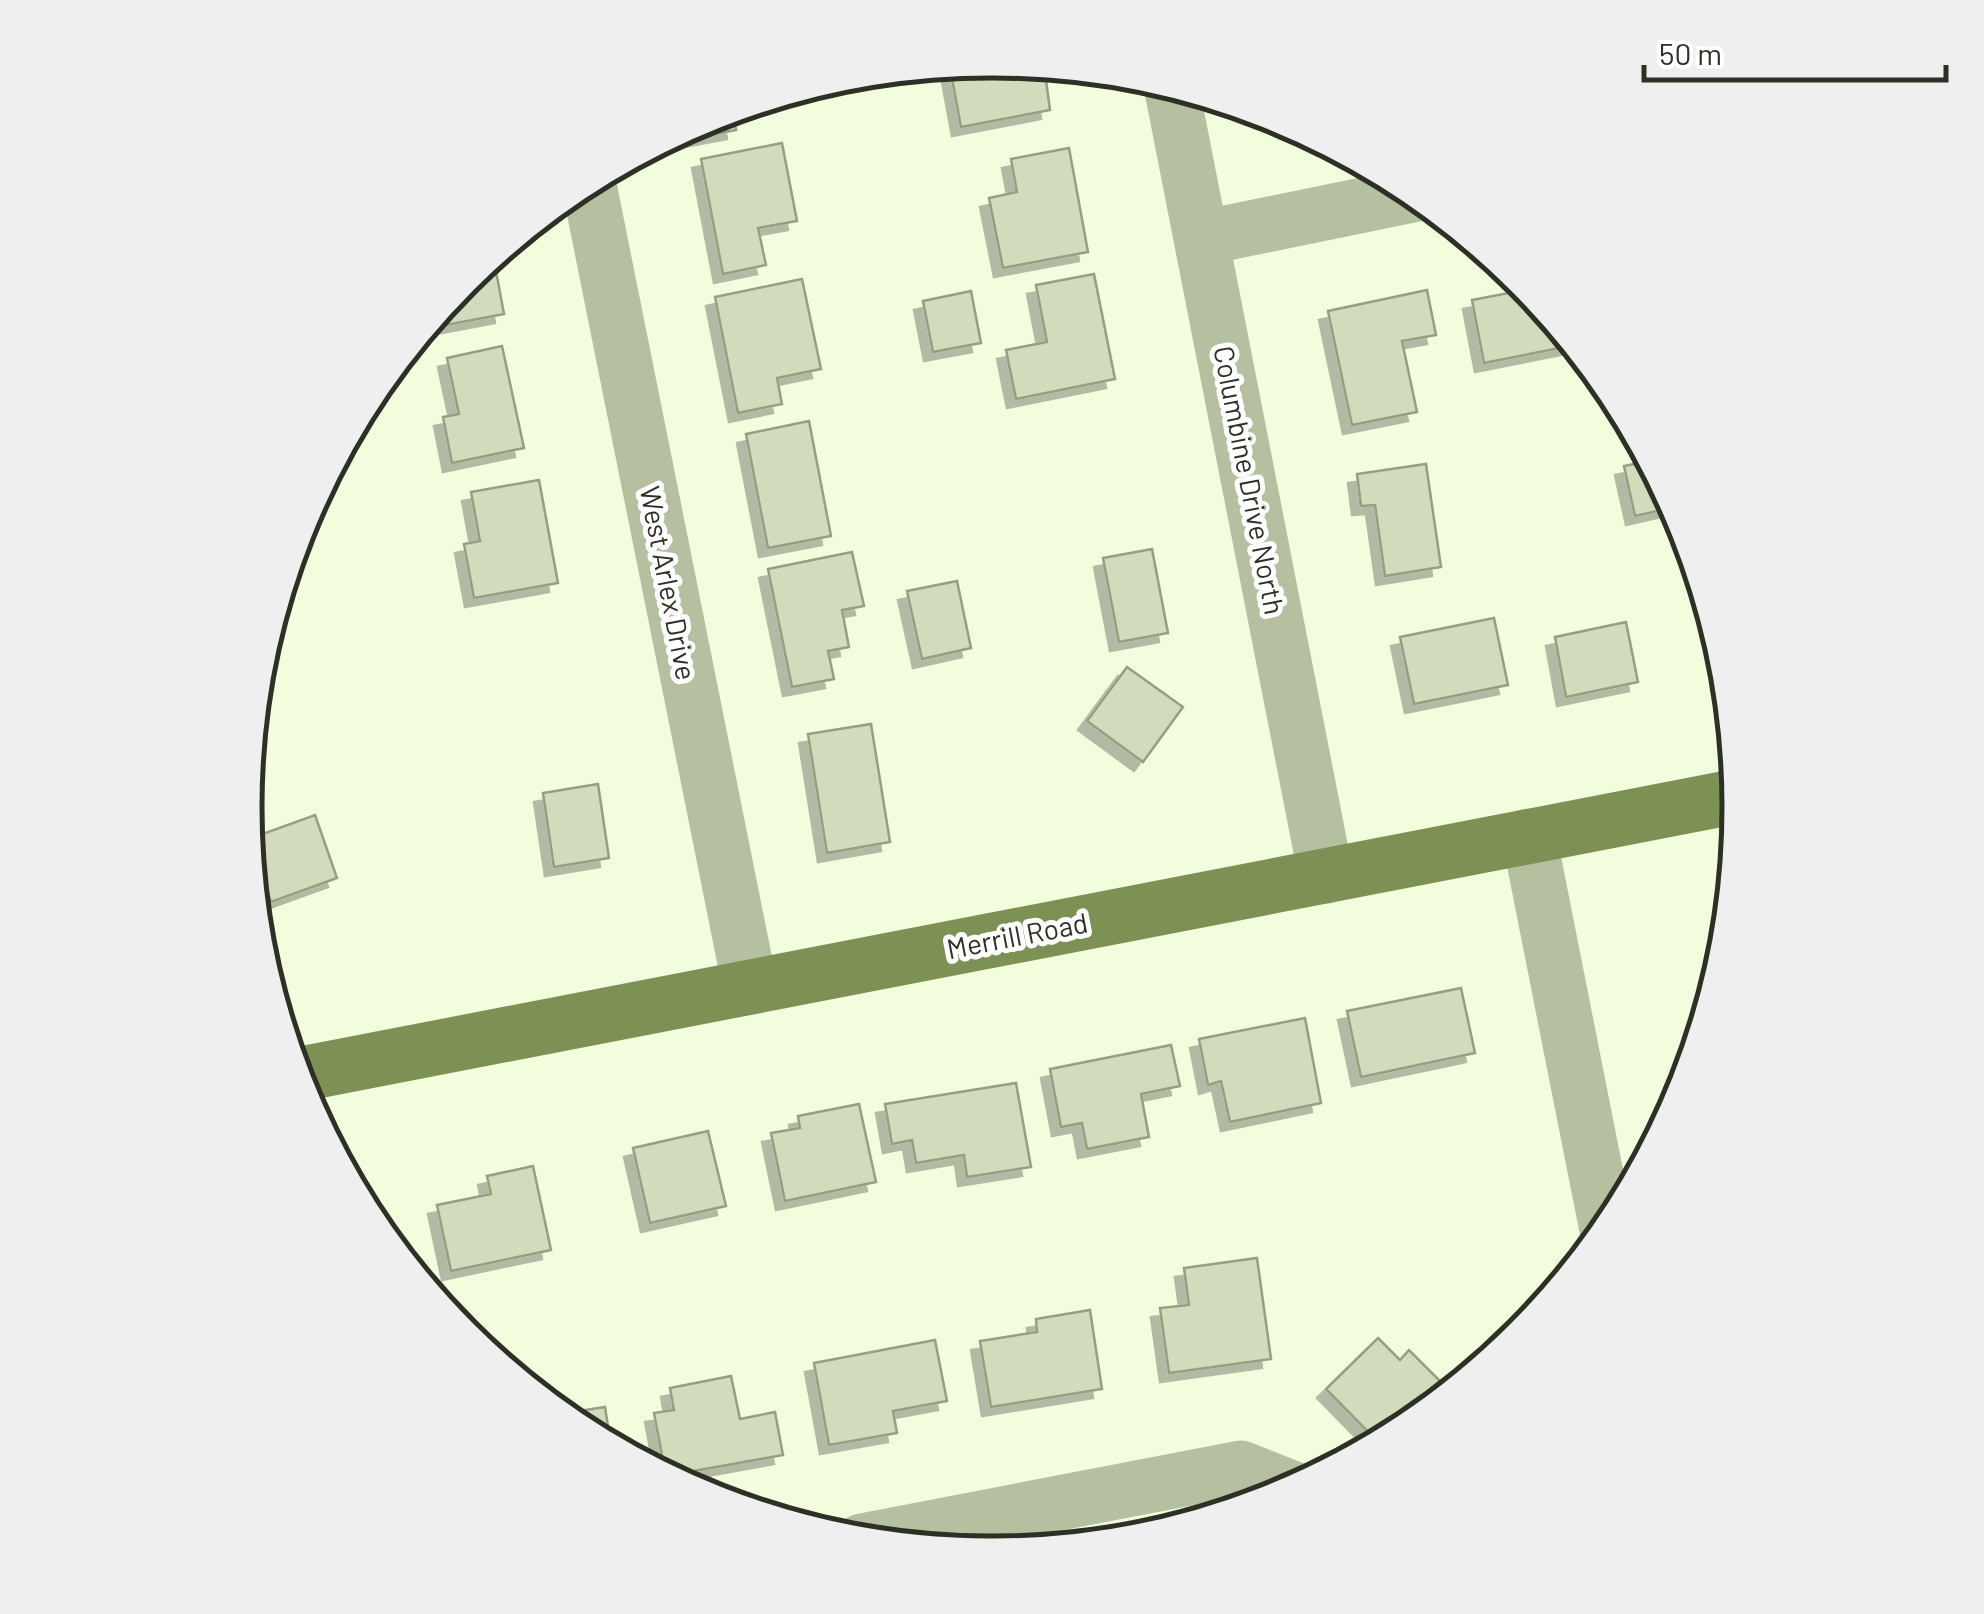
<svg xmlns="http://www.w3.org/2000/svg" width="1984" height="1614" font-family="Barlow,sans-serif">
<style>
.building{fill:#d1dcbd;stroke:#959f82;stroke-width:2.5;filter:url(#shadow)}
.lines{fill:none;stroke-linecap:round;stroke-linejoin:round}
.minor{stroke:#b5c0a0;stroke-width:55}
.major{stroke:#7e9154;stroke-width:55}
.labels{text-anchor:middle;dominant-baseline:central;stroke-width:10;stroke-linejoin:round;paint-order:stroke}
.street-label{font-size:28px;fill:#2d3125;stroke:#fff}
.rim{fill:none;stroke:#2d3125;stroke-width:5}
</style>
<defs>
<filter id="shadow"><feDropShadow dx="-9" dy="9" stdDeviation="0" flood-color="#0004"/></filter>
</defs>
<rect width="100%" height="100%" fill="#f1fddd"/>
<!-- building -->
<g class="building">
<polygon points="993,60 1044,65 1050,110 961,127 951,73 986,67 984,61"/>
<polygon points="732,109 736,130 693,138 690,125"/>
<polygon points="782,143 797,221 758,228 766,265 723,274 701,159"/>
<polygon points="1069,148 1088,252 1003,268 989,198 1017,192 1011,159"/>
<polygon points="493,255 504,314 425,329 464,278"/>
<polygon points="1094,274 1115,379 1016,399 1006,350 1047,342 1036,285"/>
<polygon points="802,279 821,369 777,378 782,404 738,413 715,297"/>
<polygon points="1529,289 1575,345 1484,363 1472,300"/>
<polygon points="1427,290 1436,335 1402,341 1417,412 1352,425 1328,311"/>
<polygon points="971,291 981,343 933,352 923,301"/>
<polygon points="502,346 524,448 452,463 443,417 459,414 447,358"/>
<polygon points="809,421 831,536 768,548 746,434"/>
<polygon points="1650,461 1675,507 1635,516 1624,466"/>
<polygon points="1426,464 1441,567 1385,576 1375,505 1361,506 1357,474"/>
<polygon points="539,480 558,583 474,598 464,544 480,541 471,492"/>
<polygon points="1152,549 1168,633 1119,642 1103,558"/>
<polygon points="852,552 864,606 842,610 849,647 828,651 834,679 792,687 768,569"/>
<polygon points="957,581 971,648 922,659 907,591"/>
<polygon points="1494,618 1508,685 1414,704 1400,637"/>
<polygon points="1626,622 1638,682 1566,697 1555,637"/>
<polygon points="1127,667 1183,707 1143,762 1087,721"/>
<polygon points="256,697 264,752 250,754"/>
<polygon points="871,724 890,842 827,853 808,734"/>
<polygon points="598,784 609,858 554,867 543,793"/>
<polygon points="315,815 337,878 271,902 249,839"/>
<polygon points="1461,988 1475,1053 1361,1077 1347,1011"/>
<polygon points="1305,1018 1321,1103 1230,1122 1221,1081 1208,1085 1199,1039"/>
<polygon points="1171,1045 1180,1086 1141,1094 1149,1137 1087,1149 1082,1123 1061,1127 1050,1069"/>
<polygon points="1016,1083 1031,1167 967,1177 964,1155 916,1163 912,1140 892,1144 885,1104"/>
<polygon points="859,1104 876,1182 785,1201 771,1133 800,1128 798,1116"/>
<polygon points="708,1131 726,1206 650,1223 633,1148"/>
<polygon points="533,1166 551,1250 451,1271 437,1205 491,1194 487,1176"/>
<polygon points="1257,1258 1271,1359 1169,1373 1160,1308 1189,1305 1184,1268"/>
<polygon points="1090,1310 1102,1389 991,1407 980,1341 1037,1332 1036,1319"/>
<polygon points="1378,1338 1400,1360 1409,1350 1451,1392 1407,1428 1379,1443 1326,1389"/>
<polygon points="935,1340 947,1401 893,1411 897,1433 829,1445 814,1363"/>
<polygon points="731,1376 740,1419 775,1412 783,1455 666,1476 654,1413 674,1410 670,1388"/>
<polygon points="605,1407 611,1446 560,1414"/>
</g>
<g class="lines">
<!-- minor -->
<g class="minor">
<polyline points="1171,85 1326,876"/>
<polyline points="588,180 750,987"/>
<polyline points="1202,238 1417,194"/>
<polyline points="1529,836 1607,1230"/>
<polyline points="862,1541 1241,1468 1294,1489"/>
</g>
<!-- major -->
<polyline class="major" points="296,1075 1738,796"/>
</g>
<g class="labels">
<!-- street labels -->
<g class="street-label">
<text transform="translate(1250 480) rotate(79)">Columbine Drive North</text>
<text transform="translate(669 583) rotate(79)">West Arlex Drive</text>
<text transform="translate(1017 935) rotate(-11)">Merrill Road</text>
</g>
</g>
<!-- crop -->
<path d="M0 0H1984V1614H0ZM991 78H993A729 729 0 0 1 1722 807V807A729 729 0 0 1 993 1536H991A729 729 0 0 1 262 807V807A729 729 0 0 1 991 78Z" fill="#eeefee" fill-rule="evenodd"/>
<path class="rim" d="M991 78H993A729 729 0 0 1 1722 807V807A729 729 0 0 1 993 1536H991A729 729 0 0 1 262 807V807A729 729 0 0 1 991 78Z"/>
<!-- scale -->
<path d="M1644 65v15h302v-15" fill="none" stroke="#2d3125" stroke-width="5"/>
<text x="1659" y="65" font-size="30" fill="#2d3125" stroke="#ffffff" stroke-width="8" paint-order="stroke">50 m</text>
</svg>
